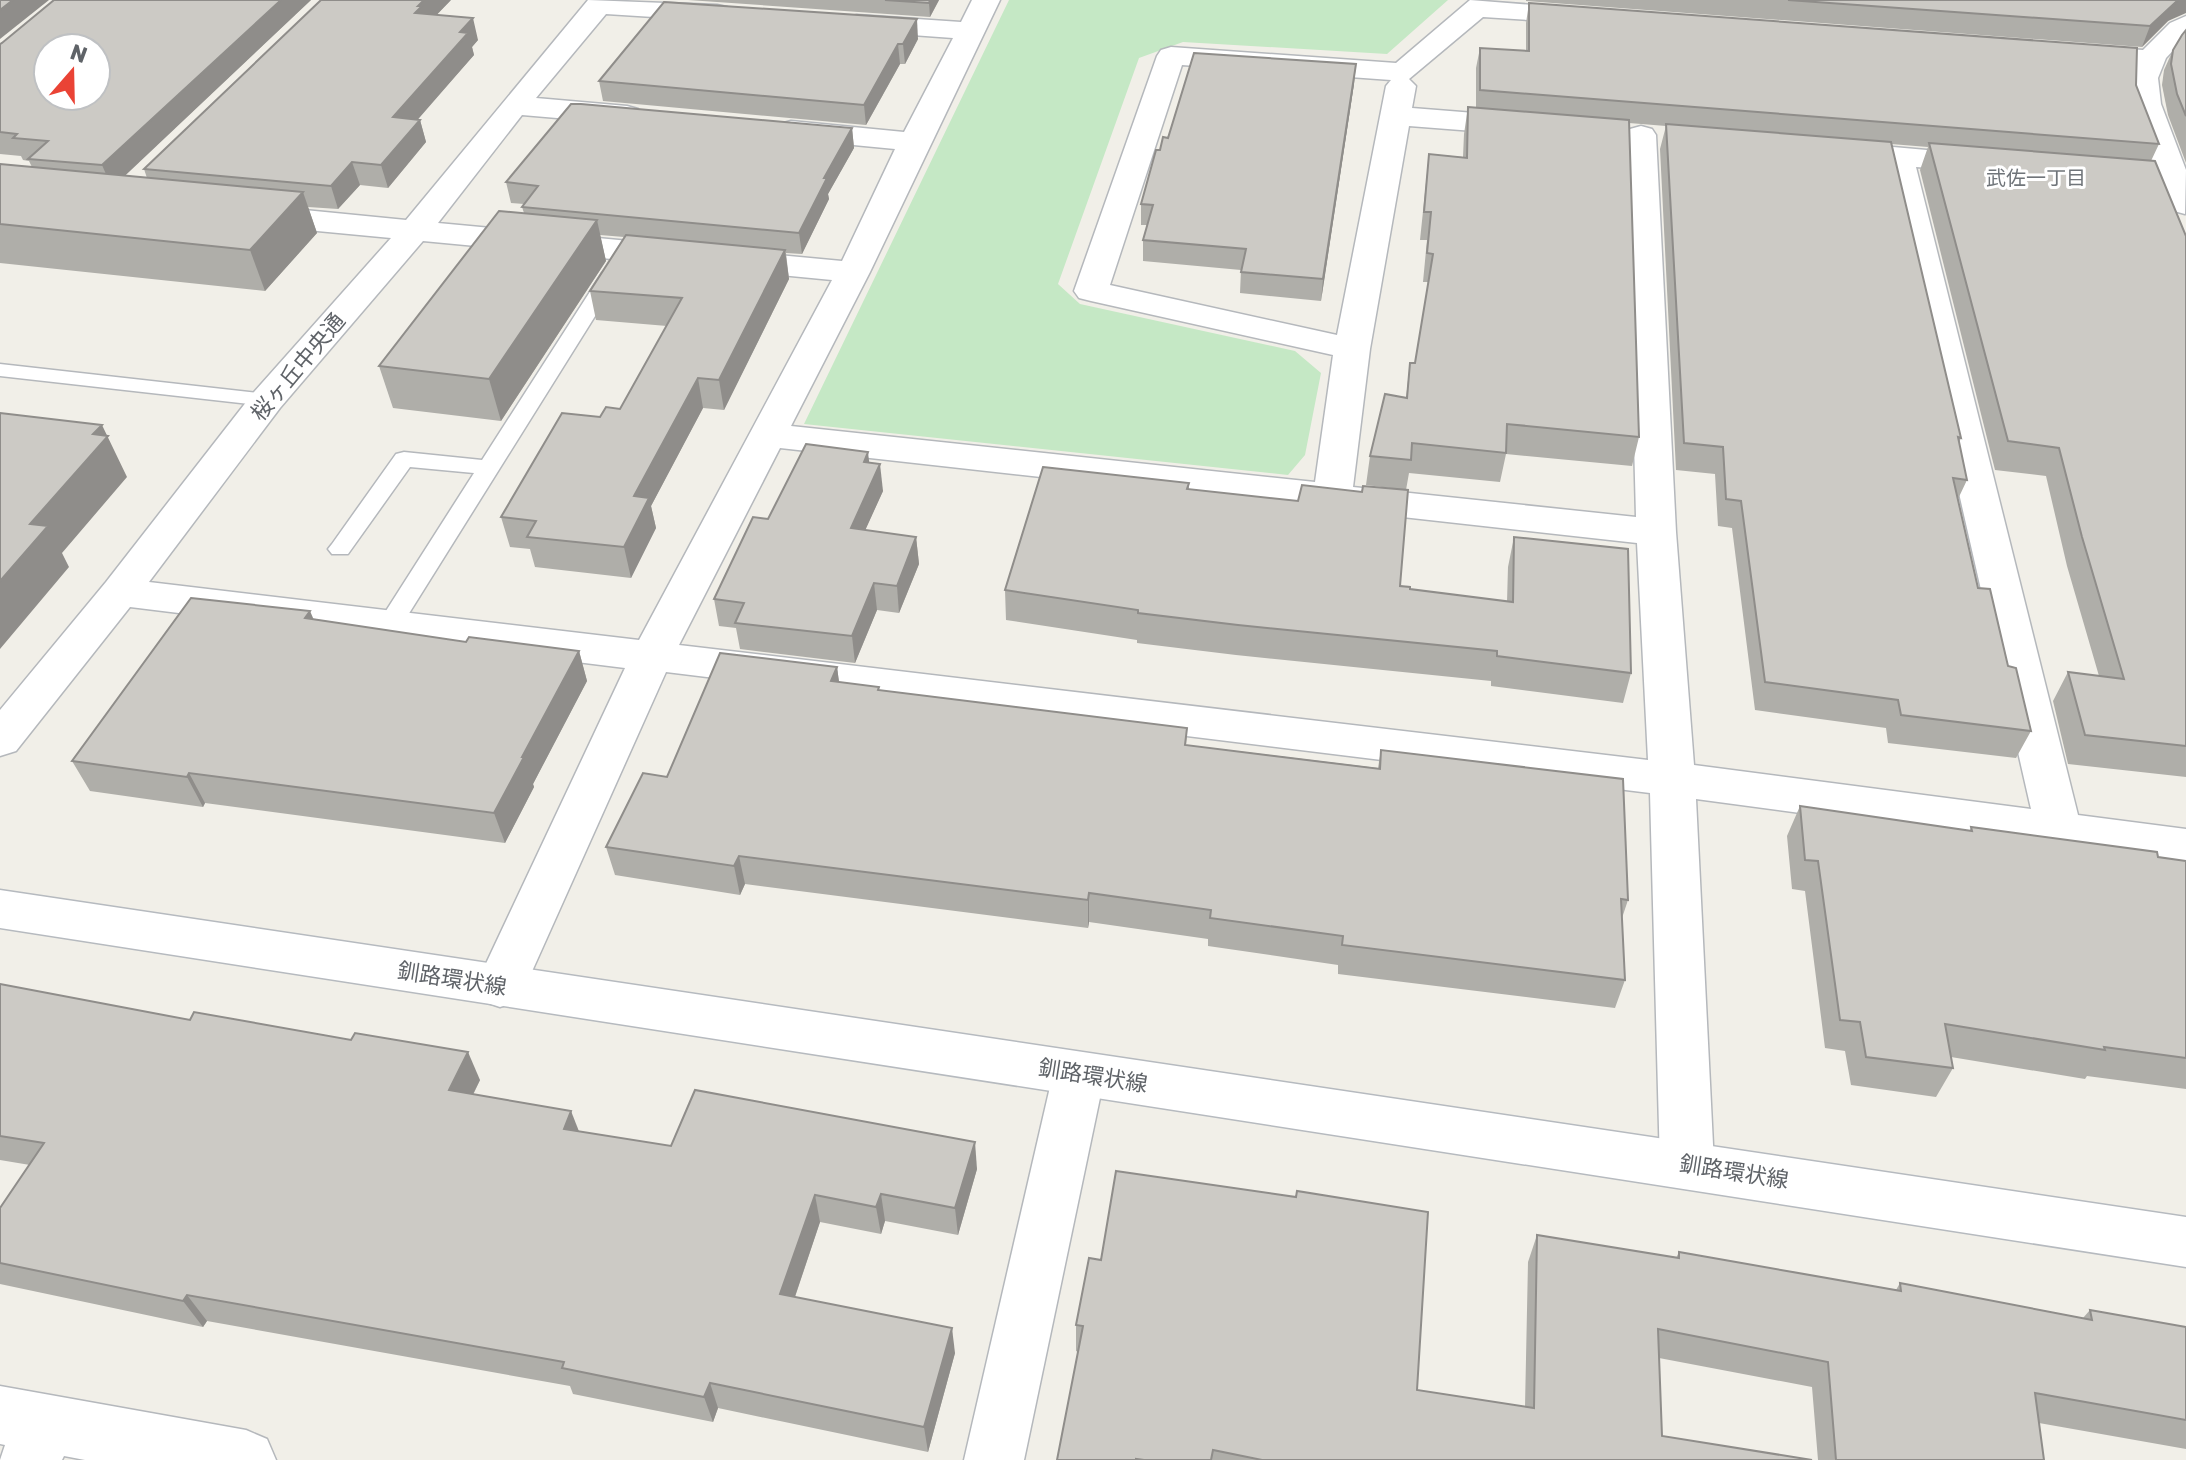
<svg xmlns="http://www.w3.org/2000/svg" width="2186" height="1460" font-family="Rubik,'Noto Sans JP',sans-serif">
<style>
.green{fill:#c5e8c5}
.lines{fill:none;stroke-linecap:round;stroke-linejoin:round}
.lane-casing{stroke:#b5b8bc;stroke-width:3}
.street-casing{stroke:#b5b8bc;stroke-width:3}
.secondary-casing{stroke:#b6babf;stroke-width:3}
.lane{fill:#fff;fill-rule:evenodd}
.street{fill:#fff;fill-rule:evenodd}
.secondary{fill:#fff;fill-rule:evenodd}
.wall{fill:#afaea9}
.shaded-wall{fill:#8f8d8a}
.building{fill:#cccac5;stroke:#8f8d8a;stroke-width:2;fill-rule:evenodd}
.labels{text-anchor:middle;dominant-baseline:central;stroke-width:6;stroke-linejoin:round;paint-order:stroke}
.far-neighbourhood-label{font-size:20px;fill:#70757a;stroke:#fff}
.street-label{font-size:22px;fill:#5f6368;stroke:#fff}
</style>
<rect width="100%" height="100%" fill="#f1efe8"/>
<!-- green -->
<polygon class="green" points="1009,0 1448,0 1387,54 1183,42 1139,58 1058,284 1080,304 1295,351 1321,373 1305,455 1288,475 804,424"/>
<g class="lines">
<defs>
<g id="lane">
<polygon points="612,267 622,273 398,631 389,633 380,631 377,625 474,473 410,467 348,554 332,554 328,549 332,544 396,454 404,452 482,460 602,273"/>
<polygon points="0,364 267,394 278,400 267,406 0,376"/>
</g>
<g id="street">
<path d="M588 0 717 5 727 7 731 13 727 19 717 21 606 14 536 98 627 106 638 109 642 115 638 121 627 124 522 115 438 223 842 261 895 149 791 139 780 136 776 130 780 124 791 121 904 132 953 38 857 31 847 29 843 23 847 17 857 15 961 22 972 0H1000L870 272 791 426 1315 482 1333 355 1091 301 1079 298 1074 291 1157 56 1161 50 1171 47 1396 63 1470 0 1598 10 1602 16 1598 22 1588 24 1483 17 1409 79 1416 86 1412 108 1525 117 1536 120 1540 126 1536 132 1525 135 1409 126 1370 349 1353 487 1636 517 1626 135 1630 129 1641 126 1652 129 1656 135 1676 532 1694 765 2031 809 1884 164 1826 158 1822 151 1826 144 1837 142 1994 156 1999 163 1994 170 1983 172 1916 167 2078 815 2186 829V865L1696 799 1714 1165 1706 1182 1687 1189 1668 1182 1660 1165 1650 793 666 672 525 987 518 1001 500 1007 482 1001 475 987 625 668 130 607 16 751 0 756V710L106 582 254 392 391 238 254 225 243 222 238 215 243 208 254 205 406 220ZM1182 65 1391 80 1386 86 1337 335 1110 285ZM423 241 832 280 639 640 149 582 280 408ZM780 448 1637 543 1648 760 679 645Z"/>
<path d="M2186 16V37L2166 58 2158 78 2161 104 2186 170 2185 214 2174 211 2162 187 2093 180 2088 173 2093 166 2104 164 2154 168C2142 139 2120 98 2132 66L2066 60 2062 54 2066 48 2076 45 2143 50 2170 23Z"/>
<polygon points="1079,1052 1097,1058 1105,1074 1024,1460 964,1460 1053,1074 1061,1058"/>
<polygon points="0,1386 246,1430 267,1439 276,1460 85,1460 64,1456 62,1460 0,1460 5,1445 0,1444"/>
</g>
<polygon id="secondary" points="0,890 2186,1217 2186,1267 0,928"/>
</defs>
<!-- lane casing -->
<use href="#lane" class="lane-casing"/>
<!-- street casing -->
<use href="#street" class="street-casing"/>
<!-- secondary casing -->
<use href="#secondary" class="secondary-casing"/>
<!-- lane -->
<use href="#lane" class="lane"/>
<!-- street -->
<use href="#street" class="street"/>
<!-- secondary -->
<use href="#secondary" class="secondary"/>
</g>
<!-- wall -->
<g class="wall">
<polygon points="54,0 311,0 125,175 147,178 144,169 451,0 436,15 478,40 472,47 474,55 417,119 420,120 426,142 388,188 360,185 338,209 308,207 317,233 265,291 0,263 0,164 32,167 29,161 23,160 21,156 0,154 0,44 2,43"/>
<polygon points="688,0 939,0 930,17"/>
<polygon points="1526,0 2186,0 2168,21 2142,47 1526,1"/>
<polygon points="1529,3 2136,85 2159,144 2151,161 2186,236 2186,777 2068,764 2053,701 2068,672 2099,676 2067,566 2046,476 1995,470 1920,170 1928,147 1891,144 1961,438 1959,443 1967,480 1958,499 1978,588 2008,666 2031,731 2016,758 1888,743 1886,728 1755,710 1732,528 1718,526 1715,474 1676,470 1660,149 1666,126 1629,123 1639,437 1632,466 1506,454 1500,482 1409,473 1406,490 1366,485 1370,456 1406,398 1410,363 1415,363 1429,282 1423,282 1427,240 1420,240 1429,154 1463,157 1464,134 1468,107 1476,108 1476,68 1480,48 1526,51 1526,23"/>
<polygon points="2186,30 2186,163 2168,115 2162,85 2164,70 2173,50"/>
<polygon points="918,39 905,64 900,64 866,125 603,101 599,81"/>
<polygon points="1354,84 1321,301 1240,293 1241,270 1143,261 1143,240 1147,225 1141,225 1141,204 1160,150 1168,138"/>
<polygon points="852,128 854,148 828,194 829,199 802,254 786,253 789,279 724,410 703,408 651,506 656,528 631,578 535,567 530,549 510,547 501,517 600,417 620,409 667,326 596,320 590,291 624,237 600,235 606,261 501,421 393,408 379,366 524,213 522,207 524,204 511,203 506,182"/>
<polygon points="869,463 883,491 865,530 916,537 919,564 899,613 877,610 855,663 740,649 736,628 719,626 714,599 768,519"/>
<polygon points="1189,483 1189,490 1410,589 1507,602 1508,567 1514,537 1631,673 1623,703 1491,686 1491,681 1236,655 1137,643 1137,640 1006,620 1005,590"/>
<polygon points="314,620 466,642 579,651 587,681 533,784 534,787 505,843 205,803 203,807 90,791 72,761"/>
<polygon points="837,667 839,682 879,691 1187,728 1186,745 1378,768 1381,750 1628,900 1622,918 1625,980 1615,1008 1338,974 1338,965 1208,946 1208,939 1089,922 1088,928 745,884 740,895 615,875 606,847 667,777"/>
<polygon points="1800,806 1970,831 1971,827 2186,861 2186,1089 2087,1076 2085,1079 1951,1057 1953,1068 1936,1097 1851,1085 1845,1051 1825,1048 1805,891 1792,889 1787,836"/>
<polygon points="0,984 480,1080 473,1095 579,1132 671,1146 977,1169 958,1235 885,1221 881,1234 820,1222 795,1297 955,1353 928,1452 718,1408 713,1422 573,1394 570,1386 207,1321 203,1327 0,1284 0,1208 30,1165 0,1160"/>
<polygon points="1537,1235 1676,1258 1679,1252 1896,1290 1900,1283 2083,1318 2090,1310 2186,1327 2186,1449 2039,1423 2044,1460 1818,1460 1812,1387 1659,1358 1662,1436 1812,1460 1057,1460 1078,1352 1076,1351 1076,1325 1101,1260 1417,1390 1525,1407 1528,1262"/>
</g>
<!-- shaded-wall -->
<g class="shaded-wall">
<polygon points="13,0 49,0 0,39 0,10"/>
<polygon points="281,0 311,0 112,188 102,165"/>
<polygon points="424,0 451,0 427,25 415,13 418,6"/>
<polygon points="930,0 939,0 930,17 929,3"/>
<polygon points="2178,0 2186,0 2186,13 2168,21 2142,47 2150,26"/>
<polygon points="473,18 478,40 472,47 474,55 400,140 393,117 460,32"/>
<polygon points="917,19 918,39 905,64 903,44"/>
<polygon points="898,44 900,64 866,125 864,105"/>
<polygon points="1356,64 1354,84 1321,301 1323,279"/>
<polygon points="420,120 426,142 388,188 381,165"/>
<polygon points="852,128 854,148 828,194 829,199 802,254 799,233 824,178"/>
<polygon points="352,162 360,185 338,209 331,186"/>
<polygon points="303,192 317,233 265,291 250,250"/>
<polygon points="597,220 606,261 501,421 489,379"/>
<polygon points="785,250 789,279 724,410 719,380"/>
<polygon points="698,378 703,408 651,506 656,528 631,578 624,547 634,496"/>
<polygon points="102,425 127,477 62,553 69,567 0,649 0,581 30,524 93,434"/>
<polygon points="868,452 871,478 864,462"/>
<polygon points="880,464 883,491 854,555 851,528"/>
<polygon points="916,537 919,564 899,613 897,586"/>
<polygon points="874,583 877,610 855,663 852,636"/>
<polygon points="310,611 323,641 305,618"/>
<polygon points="579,651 587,681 533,784 534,787 505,843 494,813 522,757"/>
<polygon points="837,667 841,697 831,681"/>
<polygon points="189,773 205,803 203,807 187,777"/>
<polygon points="739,856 745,884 740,895 734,866"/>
<polygon points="1089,893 1089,922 1088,928 1088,900"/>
<polygon points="468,1052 480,1080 461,1118 449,1090"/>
<polygon points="571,1111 582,1139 564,1129"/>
<polygon points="975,1142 977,1169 958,1235 955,1208"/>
<polygon points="881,1194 885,1221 881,1234 876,1207"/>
<polygon points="815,1195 820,1222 787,1320 780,1294"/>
<polygon points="187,1295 207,1321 203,1327 183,1301"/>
<polygon points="952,1328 955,1353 928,1452 924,1427"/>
<polygon points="710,1383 718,1408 713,1422 704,1397"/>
</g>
<!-- building -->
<g class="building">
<polygon points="0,0 13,0 0,10"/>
<path d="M54 0H281L102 165 28 159 48 141 13 138 17 134 0 132V44L2 43ZM48 48H96V96H48Z"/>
<polygon points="321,0 424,0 418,6 422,6 415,13 473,18 460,32 468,33 393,117 420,120 381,165 352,162 331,186 144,169"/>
<polygon points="885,0 930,0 929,3"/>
<polygon points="1788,0 2178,0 2150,26"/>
<polygon points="664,2 917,19 903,44 898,44 864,105 599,81"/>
<polygon points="1529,3 2137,48 2136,85 2159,144 1480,90 1480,48 1529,51"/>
<polygon points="2186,30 2186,116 2177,94 2171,64 2173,50 2182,35"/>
<polygon points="1194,53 1356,64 1323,279 1241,272 1246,249 1143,240 1153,205 1141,204 1156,150 1160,150 1163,137 1168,138"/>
<polygon points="571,104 581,104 852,128 824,178 827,178 799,233 522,207 538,186 506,182"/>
<polygon points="1468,107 1629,120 1639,437 1507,424 1506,453 1412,443 1411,460 1370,456 1385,394 1407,398 1410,363 1415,363 1433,254 1427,253 1431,212 1424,212 1429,154 1467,158"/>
<polygon points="1666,124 1891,142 1961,438 1958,437 1967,480 1953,478 1978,588 1990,589 2008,666 2016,668 2031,731 1901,715 1898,700 1765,682 1741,501 1726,499 1723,447 1684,443"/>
<polygon points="1929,143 2155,161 2186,236 2186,746 2085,735 2068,672 2124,679 2082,537 2059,448 2008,441"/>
<polygon points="0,164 303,192 250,250 0,224"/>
<polygon points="499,211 597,220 489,379 379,366"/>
<polygon points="626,235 785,250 719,380 698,378 634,496 649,498 624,547 527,537 536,521 501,517 562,413 600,417 606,407 620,409 682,298 590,291"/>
<polygon points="0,413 102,425 93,434 108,436 30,524 48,526 0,581"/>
<polygon points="806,444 868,452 864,462 880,464 851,528 916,537 897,586 874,583 852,636 735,623 744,603 714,599 753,517 768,519"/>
<polygon points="1043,467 1189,483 1187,489 1298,501 1302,485 1362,492 1363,486 1408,490 1400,586 1410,587 1410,589 1513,602 1514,537 1628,549 1631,673 1497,656 1497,651 1238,625 1138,613 1138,610 1005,590"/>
<polygon points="191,598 310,611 305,618 466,642 469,637 579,651 522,757 524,757 494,813 189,773 187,777 72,761"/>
<polygon points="720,653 837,667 831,681 879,687 878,690 1187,728 1185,745 1380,769 1381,750 1623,779 1628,900 1621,899 1625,980 1342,945 1343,936 1210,918 1211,910 1089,893 1088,900 739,856 734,866 606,847 643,773 667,777"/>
<polygon points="1800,806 1972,831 1971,827 2157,852 2158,857 2186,861 2186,1058 2104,1047 2105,1050 1945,1024 1953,1068 1866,1057 1860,1022 1840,1020 1818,861 1805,860"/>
<polygon points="0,984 190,1020 194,1012 351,1040 355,1033 468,1052 449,1090 571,1111 564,1129 671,1146 695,1090 975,1142 955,1208 881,1194 876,1207 815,1195 780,1294 952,1328 924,1427 710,1383 704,1397 562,1368 564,1362 187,1295 183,1301 0,1263 0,1208 44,1143 0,1136"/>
<polygon points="1116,1171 1296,1197 1297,1191 1428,1212 1417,1390 1534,1408 1537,1235 1679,1258 1679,1252 1901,1291 1900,1283 2092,1320 2090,1310 2186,1327 2186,1420 2035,1393 2044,1460 1836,1460 1828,1362 1658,1329 1662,1436 1812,1460 1262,1460 1213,1450 1211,1460 1144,1460 1136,1459 1136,1460 1057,1460 1083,1326 1076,1325 1089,1258 1101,1260"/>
</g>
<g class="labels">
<!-- far-neighbourhood labels -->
<g class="far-neighbourhood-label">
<text x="2036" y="178">武佐一丁目</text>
</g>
<!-- street labels -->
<g class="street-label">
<text transform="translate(298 367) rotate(-50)">桜ヶ丘中央通</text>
<text transform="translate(452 979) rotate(9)">釧路環状線</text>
<text transform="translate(1093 1076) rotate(9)">釧路環状線</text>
<text transform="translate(1734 1172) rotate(9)">釧路環状線</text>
</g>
</g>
<!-- north arrow -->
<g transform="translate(72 72) rotate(20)"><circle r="38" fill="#ffffff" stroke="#bfc1c3" stroke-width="2"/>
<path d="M0-6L14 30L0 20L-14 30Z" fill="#ea4335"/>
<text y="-12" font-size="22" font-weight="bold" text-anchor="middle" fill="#5f6368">N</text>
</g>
</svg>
